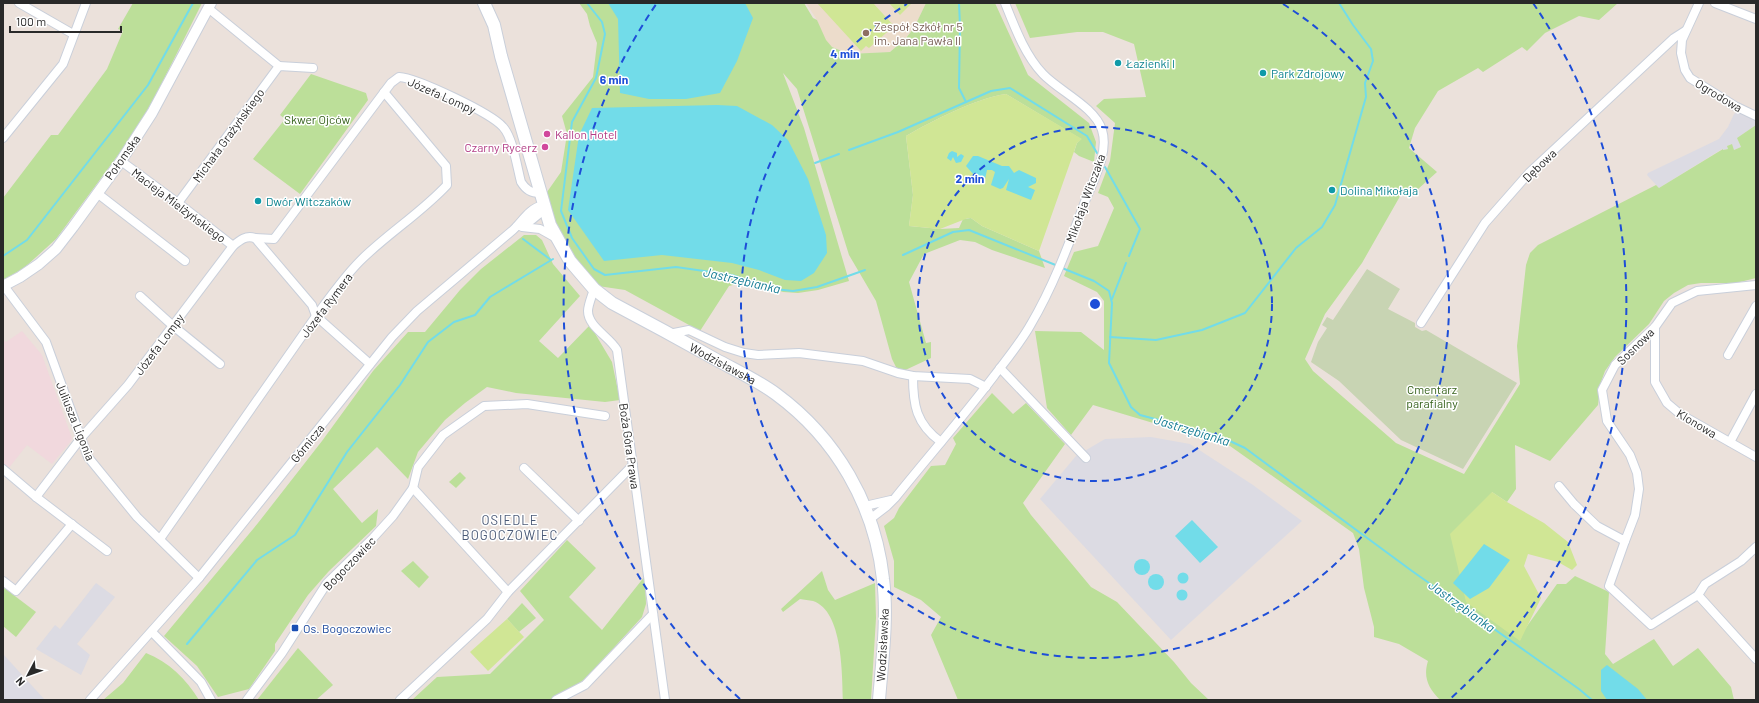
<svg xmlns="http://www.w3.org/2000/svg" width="1759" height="703" font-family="Barlow,sans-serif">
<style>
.industrial{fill:#dcdbe3}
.education{fill:#ecdccb}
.medical{fill:#f1d8dd}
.green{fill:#bcdf99}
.cemetery{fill:#c8d4b3}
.pitch{fill:#d0e695}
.water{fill:#72dce9}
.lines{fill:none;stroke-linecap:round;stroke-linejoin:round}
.stream{stroke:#72dce9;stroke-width:2}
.minor-casing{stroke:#c9cfda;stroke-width:10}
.tertiary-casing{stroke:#c9cfda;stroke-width:12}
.secondary-casing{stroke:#c9cfda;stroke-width:14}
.minor{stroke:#fff;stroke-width:8}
.tertiary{stroke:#fff;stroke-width:10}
.secondary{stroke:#fff;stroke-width:12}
.ring{fill:none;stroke:#1d4ed8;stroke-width:2;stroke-dasharray:7 5}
.education-dot{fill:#8d6e63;stroke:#fff;stroke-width:1.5}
.culture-dot{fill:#0f9aa8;stroke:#fff;stroke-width:1.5}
.hotel-dot{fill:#d1479c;stroke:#fff;stroke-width:1.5}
.transit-dot{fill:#1a4fb4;stroke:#fff;stroke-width:1.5}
.labels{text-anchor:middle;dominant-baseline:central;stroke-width:3;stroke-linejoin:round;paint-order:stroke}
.education-label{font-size:12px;fill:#785e54;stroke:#fff;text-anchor:start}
.culture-label{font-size:12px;fill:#0d838f;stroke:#fff;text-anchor:start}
.street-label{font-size:12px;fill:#292929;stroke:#fff}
.park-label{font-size:12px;fill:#36621c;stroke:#fff}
.hotel-label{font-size:12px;fill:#b23c85;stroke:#fff;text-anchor:start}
.transit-label{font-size:12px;fill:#164399;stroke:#fff;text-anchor:start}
.water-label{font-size:13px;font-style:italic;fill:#137b93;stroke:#fff}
.neighbourhood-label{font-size:13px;letter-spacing:1px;fill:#4b5a77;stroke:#fff}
.centre{fill:#1d4ed8;stroke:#fff;stroke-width:2}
.ring-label{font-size:12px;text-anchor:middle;font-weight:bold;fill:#1d4ed8;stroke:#fff;stroke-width:3;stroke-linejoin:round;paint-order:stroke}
</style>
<rect width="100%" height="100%" fill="#ebe1db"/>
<!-- industrial -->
<g class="industrial">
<polygon points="1738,111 1756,121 1756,125 1737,138 1741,147 1734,150 1731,144 1727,146 1728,149 1723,150 1722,149 1659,188 1647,175 1648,173 1719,139 1728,127 1734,114"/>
<polygon points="1151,437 1190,444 1253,485 1302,521 1171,640 1040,499 1076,456 1105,439"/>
<polygon points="96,583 115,597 77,644 90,655 81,675 36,649 55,625 60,629"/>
<polygon points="3,654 45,700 3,700"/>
</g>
<!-- education -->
<polygon class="education" points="806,3 926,3 914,28 906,38 890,52 850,54 832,47 825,40 817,20"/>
<!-- medical -->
<polygon class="medical" points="22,331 42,355 72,438 71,441 52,464 27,445 8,469 3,468 3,339 6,342"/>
<!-- green -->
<g class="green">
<polygon points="133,3 202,3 156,95 133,135 56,239 24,268 3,280 3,198 51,135 58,135 107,69 123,31 118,29"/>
<path d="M579 3H804L813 18 817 20 826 40 832 47 849 54 890 52 906 38 914 28 926 3H995L1028 75 1089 123 1096 142 1094 162 1079 156 1074 152 1077 143 1081 139 1006 94C974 99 934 120 906 136L913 195 909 226 940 229 959 228 963 219 971 218 982 226 1039 251 1045 268 992 250 975 242 960 240 924 254 909 282 926 343 931 342V358L899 373 892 359 876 301 849 255 797 89 783 73 804 128 849 281 818 290 798 293 783 292 748 281 729 286 700 331 625 290 598 286 577 265 557 227 547 192 561 172 567 134 562 116 593 77 597 43 590 26 587 14Z"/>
<path d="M1015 3H1618L1599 20 1579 16 1545 33 1527 51 1522 47 1483 72 1478 68 1438 91 1415 128 1409 148 1437 172 1417 190 1403 191 1362 263 1325 314 1305 359 1313 371 1396 443 1464 474 1520 384 1517 346 1526 265 1530 253 1538 245 1656 185 1659 188 1723 149V150L1728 149 1727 146 1732 144 1734 150 1741 147 1737 138 1756 125V278L1736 283H1701L1688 285 1674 293 1664 301 1649 324 1615 357 1605 371 1601 382 1598 405 1550 461 1515 445 1516 489 1507 502 1492 492 1520 640 1525 629 1557 584H1566L1575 576 1609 592 1605 654 1613 664 1654 639 1673 666 1698 648 1731 687 1734 700H1440C1428 688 1423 677 1428 661L1399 644 1374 637V627L1364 588 1359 549 1353 533 1230 446 1093 405 1071 435 1047 408 1035 331 1081 332 1104 350V301L1097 292 1064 276 1074 252 1098 246 1114 208 1108 197 1098 193 1110 161 1115 123 1096 106 1104 99 1146 97 1134 44 1103 32H1077L1030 38Z"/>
<polygon points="311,74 366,93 368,100 300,194 253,159 285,119 280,115"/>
<polygon points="524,235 536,235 542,240 553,264 580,296 539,341 558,358 590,325 612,362 620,400 605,402 516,393 487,387 465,403 445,420 418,452 408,479 377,447 333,489 362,523 378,509 376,526 329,571 308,595 275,644 275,651 249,689 218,697 197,666 164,636 258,523 322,441 373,371 408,332 425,332 460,290 481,269"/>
<polygon points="992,393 1013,414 1026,403 1065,444 1023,503 1031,515 1091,587 1117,602 1174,662 1191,683 1209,700 958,700 931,635 941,617 921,600 894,587 894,561 884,526 894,518 899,508 931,466 945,465 956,444 953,438"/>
<polygon points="460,472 466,478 456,488 449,482"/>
<polygon points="567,540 596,568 569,597 602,630 645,576 646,604 642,617 585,679 555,700 412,700 437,677 490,674 544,620 520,591"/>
<polygon points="413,561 429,577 419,588 401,571"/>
<path d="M822 571 828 590 835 600 875 583 876 618 871 700H843C842 674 843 611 813 601 809 600 804 600 800 599L783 612 781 609Z"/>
<polygon points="3,587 36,612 16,637 3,626"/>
<polygon points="522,603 536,618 519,632 507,619"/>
<polygon points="298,648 333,685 316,700 257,700"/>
<path d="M146 653C169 662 186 679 199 700H103L123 683Z"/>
</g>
<!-- cemetery -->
<polygon class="cemetery" points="1367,269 1400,289 1388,309 1415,323 1415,327 1422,331 1426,330 1517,383 1463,469 1401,440 1339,381 1311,362 1318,342 1327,328 1322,325 1327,317 1333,320"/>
<!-- pitch -->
<g class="pitch">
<polygon points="817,3 873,3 894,26 869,48 866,46 861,51"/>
<polygon points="889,3 912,3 900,15"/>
<path d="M1006 94 1082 139 1077 143 1039 251 982 226 971 218H968L940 229 909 226 913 195 906 136C934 120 974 99 1006 94Z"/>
<polygon points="1492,492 1507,502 1544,523 1568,542 1577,565 1572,570 1558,562 1528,554 1524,566 1541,598 1520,641 1466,602 1450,534"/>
<polygon points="507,619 524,637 488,671 470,652"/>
</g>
<!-- water -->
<g class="water">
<polygon points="608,3 745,3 753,18 737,61 720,93 686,99 649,99 620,93 618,19"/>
<polygon points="717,105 737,106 772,125 788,140 808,179 826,235 827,253 814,273 801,281 785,280 759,270 732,263 662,255 604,261 568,210 579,135 592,108"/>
<polygon points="952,151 957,153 957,157 961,154 964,156 961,162 956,163 953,157 951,161 947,158 949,153"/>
<polygon points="973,156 978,156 1002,166 1009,166 1014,173 1019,170 1036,178 1036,183 1028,187 1035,190 1031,200 1006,190 1009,179 1003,188 1000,189 991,185 995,172 992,170 987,170 985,179 978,181 974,175 966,166"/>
<polygon points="1192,520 1218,547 1200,563 1175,536"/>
<polygon points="1484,544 1510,560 1489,588 1470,599 1453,583"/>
<circle cx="1142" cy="567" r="8"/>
<circle cx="1183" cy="578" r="5.5"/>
<circle cx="1156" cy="582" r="8"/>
<circle cx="1182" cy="595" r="5.5"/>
<polygon points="1607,665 1638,689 1647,700 1607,700 1601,691 1601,670"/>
</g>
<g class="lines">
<!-- stream -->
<g class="stream">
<polyline points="587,3 602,22 605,34 596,78 572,122 561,211 572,238 594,269 605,275 676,267 732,275 774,289 793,291 817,287 865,270"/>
<polyline points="959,3 960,26 959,88 966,102"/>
<polyline points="849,150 898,132 991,91 1010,88 1087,136 1097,153"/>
<polyline points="815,163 839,154"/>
<polyline points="1105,167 1140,229 1129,256"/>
<polyline points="523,239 551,260"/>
<polyline points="903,255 953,232 969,230 1058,266"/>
<polyline points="3,256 27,240 148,85 193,3"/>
<polyline points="1062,268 1094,281 1109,291 1112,303 1109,363 1131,407 1140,415 1219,436 1245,448 1412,571 1579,689 1592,700"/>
<polyline points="1112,299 1126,263"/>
<polyline points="1110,337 1156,340 1202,330 1245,313 1296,248 1322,227 1335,205 1366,97 1365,83 1373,61 1371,49 1353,25 1339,3"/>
<polyline points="187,644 257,560 295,535 347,452 400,385 428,342 454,322 475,315 490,297 553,259"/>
</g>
<defs>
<g id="minor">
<polyline points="19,3 73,34"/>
<polyline points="1699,3 1682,40 1681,53 1685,70 1690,78 1735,106 1756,116"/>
<polyline points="1715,3 1756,19"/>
<polyline points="208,8 279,66"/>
<polyline points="3,138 63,64 86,3"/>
<path d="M121 161 178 203 233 246C240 240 246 235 255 238L312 305 316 316 370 364"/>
<polyline points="97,193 185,261"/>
<polyline points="178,203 279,66 313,68"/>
<path d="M517 226C525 217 531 208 543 205"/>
<polyline points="522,227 540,229 556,238"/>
<path d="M255 238 274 239 391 83 399 77C417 78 491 113 503 127 513 138 517 167 521 182 526 190 531 193 540 193"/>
<polyline points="4,286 46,342 88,457 137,517 199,578"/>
<path d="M594 289C592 296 588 305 588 311 588 327 610 337 617 350L665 700"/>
<polyline points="140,296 172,325 220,364"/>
<polyline points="1421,323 1485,223 1529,173 1674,38 1685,31"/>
<polyline points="1655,327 1655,382 1667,403 1680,414 1756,457"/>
<polyline points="669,334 689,330 725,347 744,353 758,355 799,353 863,361 898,373 913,376 970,379 986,387"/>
<polyline points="1728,355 1756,306"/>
<polyline points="1000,368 1086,458"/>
<path d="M913 376C913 405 916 424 941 442"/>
<polyline points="1730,442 1756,394"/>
<polyline points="524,468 579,521"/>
<polyline points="3,469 36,497 107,551"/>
<polyline points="1559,486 1574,504 1597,526 1625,541 1635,515 1639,489 1637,473 1630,455 1607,421 1602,390 1615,365 1655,327 1672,303 1697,291 1756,285"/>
<polyline points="413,488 508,592"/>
<polyline points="36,497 81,438 128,385 233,246"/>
<polyline points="865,506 891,500"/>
<path d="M870 519 887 506 895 498C928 457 963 417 994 376 1007 359 1021 342 1031 324 1054 285 1070 241 1086 199 1094 179 1109 152 1102 130 1095 107 1059 91 1043 74 1025 55 1015 28 1005 3"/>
<path d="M160 539 316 316C330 297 344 277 360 261 387 234 421 213 447 185L446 166 384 92"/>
<polyline points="1625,541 1609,586 1651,625 1698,595 1705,584 1741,561 1756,547"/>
<polyline points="3,581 16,591 72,524"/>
<polyline points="1698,595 1756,659"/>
<polyline points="152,632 201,682 211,700"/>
<polyline points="90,700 199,578 392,337 417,311 513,230 517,226 528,223 544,210"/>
<polyline points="247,700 282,653 327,583 373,538 393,516 413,488 418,467 443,435 484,406 527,404 605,416"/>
<polyline points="400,700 487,619 508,592 633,465"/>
<polyline points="556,700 585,685 653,614"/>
</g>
<polyline id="tertiary" points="3,286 20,277 39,264 56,249 73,227 121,161 152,113 211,3"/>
<g id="secondary">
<path id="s1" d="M484 3 494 25 501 56 550 225 570 261 594 289 612 303C646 321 681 340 715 359 735 370 757 380 776 394 836 438 875 505 883 579 888 617 882 662 879 700"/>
</g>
</defs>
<!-- minor casing -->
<use href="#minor" class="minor-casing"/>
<!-- tertiary casing -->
<use href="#tertiary" class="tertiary-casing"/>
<!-- secondary casing -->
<use href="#secondary" class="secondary-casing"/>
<!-- minor -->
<use href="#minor" class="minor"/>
<!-- tertiary -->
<use href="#tertiary" class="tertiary"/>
<!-- secondary -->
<use href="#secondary" class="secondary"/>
</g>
<!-- distance rings -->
<g class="ring">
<circle cx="1095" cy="304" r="177"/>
<path d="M1283 4A354 354 0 1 1 907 4"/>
<path d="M740 699A531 531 0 0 1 657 3M1533 3A531 531 0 0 1 1450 699"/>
</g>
<!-- markers -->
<circle class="education-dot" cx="866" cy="33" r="4"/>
<g class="culture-dot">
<circle cx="1118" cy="63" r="4"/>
<circle cx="1263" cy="73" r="4"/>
<circle cx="1332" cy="190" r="4"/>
<circle cx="258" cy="201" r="4"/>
</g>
<g class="hotel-dot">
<circle cx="547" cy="134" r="4"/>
<circle cx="545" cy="147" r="4"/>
</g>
<rect class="transit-dot" x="291" y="624" width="8" height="8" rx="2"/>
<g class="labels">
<!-- education labels -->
<g class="education-label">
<text x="874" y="26">Zespół Szkół nr 5<tspan x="874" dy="14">im. Jana Pawła II</tspan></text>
</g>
<!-- culture labels -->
<g class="culture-label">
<text x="1126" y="63">Łazienki I</text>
<text x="1271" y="73">Park Zdrojowy</text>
<text x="1340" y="190">Dolina Mikołaja</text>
<text x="266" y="201">Dwór Witczaków</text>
</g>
<!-- street labels -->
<g class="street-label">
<text transform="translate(442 95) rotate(24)">Józefa Lompy</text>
<text transform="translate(1719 95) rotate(31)">Ogrodowa</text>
<text transform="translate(228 135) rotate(-54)">Michała Grażyńskiego</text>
<text transform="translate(122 157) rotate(-55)">Połomska</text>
<text transform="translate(1539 165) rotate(-44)">Dębowa</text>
<text transform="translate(1085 198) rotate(-70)">Mikołaja Witczaka</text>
<text transform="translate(179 205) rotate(37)">Macieja Mielżyńskiego</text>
<text transform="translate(326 305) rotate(-53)">Józefa Rymera</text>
<text transform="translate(159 344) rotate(-53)">Józefa Lompy</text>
<text transform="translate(1635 346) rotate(-45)">Sosnowa</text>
<text stroke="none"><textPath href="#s1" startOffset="459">Wodzisławska</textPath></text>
<text transform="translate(76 421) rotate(68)">Juliusza Ligonia</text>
<text transform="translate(1697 423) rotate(31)">Klonowa</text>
<text transform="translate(307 443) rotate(-51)">Górnicza</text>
<text transform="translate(630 446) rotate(82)">Boża Góra Prawa</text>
<text transform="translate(349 563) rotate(-46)">Bogoczowiec</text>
<text transform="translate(882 645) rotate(-87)">Wodzisławska</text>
</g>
<!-- park labels -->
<g class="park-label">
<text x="317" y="119">Skwer Ojców</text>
<text x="1432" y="389">Cmentarz<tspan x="1432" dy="14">parafialny</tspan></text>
</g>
<!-- hotel labels -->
<g class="hotel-label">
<text x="555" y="134">Kallon Hotel</text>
<text x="537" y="147" text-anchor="end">Czarny Rycerz</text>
</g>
<!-- transit labels -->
<g class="transit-label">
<text x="303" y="628">Os. Bogoczowiec</text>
</g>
<!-- water labels -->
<g class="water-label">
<text transform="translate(742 280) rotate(13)">Jastrzębianka</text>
<text transform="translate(1192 430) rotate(17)">Jastrzębianka</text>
<text transform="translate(1462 606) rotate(36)">Jastrzębianka</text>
</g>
<!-- neighbourhood labels -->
<g class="neighbourhood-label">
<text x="510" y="520">OSIEDLE<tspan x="510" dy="15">BOGOCZOWIEC</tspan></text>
</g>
</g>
<circle cx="1095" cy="304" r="6" class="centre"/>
<g class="ring-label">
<text x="845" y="58">4 min</text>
<text x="614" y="84">6 min</text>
<text x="970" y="183">2 min</text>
</g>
<!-- border -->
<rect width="1759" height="703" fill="none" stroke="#292929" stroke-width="8"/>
<!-- north arrow -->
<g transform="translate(28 675) rotate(229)" stroke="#ffffff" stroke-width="3" paint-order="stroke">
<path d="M0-3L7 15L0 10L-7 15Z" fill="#292929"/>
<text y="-6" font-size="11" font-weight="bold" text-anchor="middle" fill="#292929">N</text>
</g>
<!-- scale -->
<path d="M10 26v6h111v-6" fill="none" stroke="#292929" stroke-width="2"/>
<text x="16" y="26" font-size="12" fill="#292929" stroke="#ffffff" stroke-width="3" paint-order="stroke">100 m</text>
</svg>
